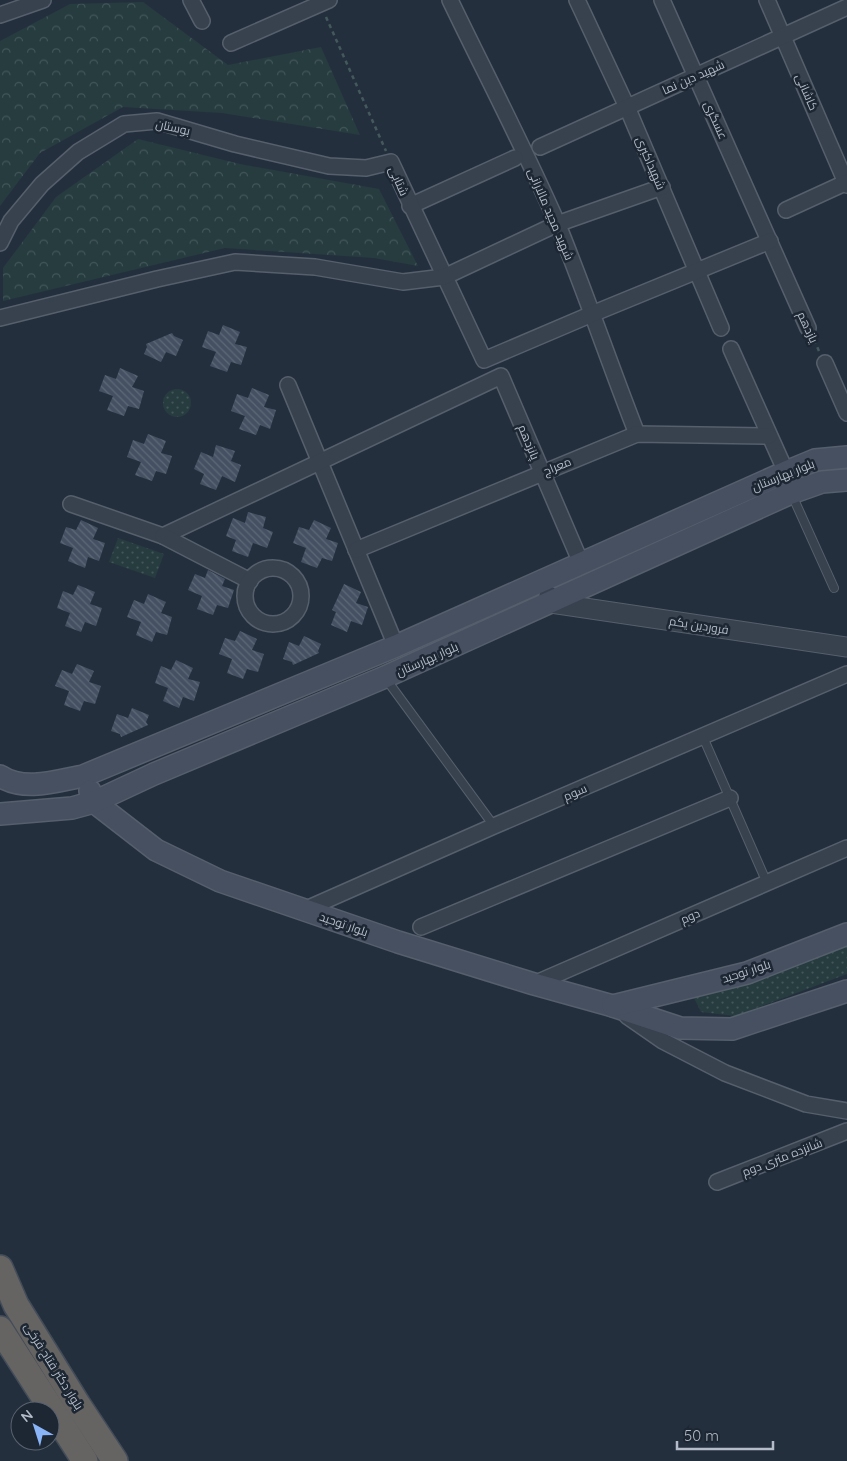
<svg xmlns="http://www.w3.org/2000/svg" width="847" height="1461" font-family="Quicksand,Cairo,sans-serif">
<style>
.forest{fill:url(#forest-crowns)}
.park{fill:url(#park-dots)}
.building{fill:url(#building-back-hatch)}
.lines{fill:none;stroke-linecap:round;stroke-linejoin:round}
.service-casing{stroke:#565f6c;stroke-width:10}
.minor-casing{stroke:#565f6c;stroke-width:18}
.tertiary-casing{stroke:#565f6c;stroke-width:21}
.secondary-casing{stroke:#565f6c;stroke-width:24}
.trunk-casing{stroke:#434c59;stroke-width:28}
.path{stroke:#44595c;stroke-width:2.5;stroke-dasharray:4 4;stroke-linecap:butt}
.service{stroke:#38414e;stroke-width:8}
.minor{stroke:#38414e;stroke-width:15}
.tertiary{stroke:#38414e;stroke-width:19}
.secondary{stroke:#465061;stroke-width:21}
.trunk{stroke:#656462;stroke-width:25}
.labels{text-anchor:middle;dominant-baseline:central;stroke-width:5;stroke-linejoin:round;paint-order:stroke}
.street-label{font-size:12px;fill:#b4bcc9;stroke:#1d2633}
</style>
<defs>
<pattern id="forest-crowns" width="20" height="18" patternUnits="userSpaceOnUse" patternTransform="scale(1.25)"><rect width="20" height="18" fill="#263c3f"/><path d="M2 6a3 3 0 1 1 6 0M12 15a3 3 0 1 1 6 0" fill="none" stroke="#435659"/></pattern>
<pattern id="park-dots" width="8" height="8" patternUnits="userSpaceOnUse" patternTransform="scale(1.25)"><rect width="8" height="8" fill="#263c3f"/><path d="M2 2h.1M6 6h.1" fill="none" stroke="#435659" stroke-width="1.8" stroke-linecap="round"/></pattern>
<pattern id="building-back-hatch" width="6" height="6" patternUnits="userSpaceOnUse" patternTransform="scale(1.25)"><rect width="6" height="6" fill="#455162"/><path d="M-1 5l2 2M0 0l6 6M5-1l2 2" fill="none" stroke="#5d6877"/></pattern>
</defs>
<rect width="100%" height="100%" fill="#242f3e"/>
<!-- forest -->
<g class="forest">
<polygon points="143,2 228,65 321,47 360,135 222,113 123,107 40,153 0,206 0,41 70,4"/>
<polygon points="138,139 240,164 379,189 418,266 374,258 225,248 3,301 3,268 56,197"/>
</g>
<!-- park -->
<g class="park">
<circle cx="177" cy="403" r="14"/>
<polygon points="118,538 164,554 155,578 109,562"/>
<polygon points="847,944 847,974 735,1016 701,1012 692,994"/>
</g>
<!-- building -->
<g class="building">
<polygon points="223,325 240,332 235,344 247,347 241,365 231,362 227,372 210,366 216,352 202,347 208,331 219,335"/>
<polygon points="172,333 174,336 183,340 176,356 166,352 161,362 144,354 147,347 146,344"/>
<polygon points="120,368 138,376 132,387 144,391 139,409 128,406 124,416 107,410 113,396 99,391 105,375 116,379"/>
<polygon points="252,388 269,395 264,407 276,410 270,429 260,425 256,435 239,429 245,416 231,411 237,394 248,398"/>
<polygon points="148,434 166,441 161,453 172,456 166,474 156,471 152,481 135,475 141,462 127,457 133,440 144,444"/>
<polygon points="216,445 235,451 231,461 241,465 235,482 222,476 216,490 200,484 204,474 194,469 201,452 213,457"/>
<polygon points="248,512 266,517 263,528 273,532 267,548 253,543 248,557 232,551 236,540 226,536 233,518 245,523"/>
<polygon points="81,520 98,528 93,539 105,543 99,561 88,557 85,568 68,561 73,548 60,543 66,527 76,530"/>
<polygon points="314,520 331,528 326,539 338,543 332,561 322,558 317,568 301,562 306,548 293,543 299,527 309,530"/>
<polygon points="208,570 225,579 222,586 234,590 228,608 217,605 213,615 197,609 202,596 188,590 195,574 205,578"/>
<polygon points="344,584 361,592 356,603 368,607 362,625 351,621 347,632 331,625 336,612 332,610"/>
<polygon points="78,585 95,592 90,604 102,608 96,626 85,622 81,632 65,626 70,613 57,608 63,591 73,595"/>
<polygon points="148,594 166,602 161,613 172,617 167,635 156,632 152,642 136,635 141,622 127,617 134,600 144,604"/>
<polygon points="240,631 257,639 252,650 264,654 258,672 247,669 243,679 227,673 232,659 219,654 225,638 235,641"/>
<polygon points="304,636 321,644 318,651 319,653 293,665 292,662 283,659 289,642 299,646"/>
<polygon points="176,660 193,668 188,679 200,682 194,701 183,697 179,708 163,701 168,688 155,683 161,666 171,670"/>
<polygon points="77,664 94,671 89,682 101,686 95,704 84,701 80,711 64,705 69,691 55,686 62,670 72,674"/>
<polygon points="132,708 149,715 146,722 148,725 121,737 120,734 111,731 117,714 128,718"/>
</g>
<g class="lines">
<defs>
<g id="service">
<polyline points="792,495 834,588"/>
<polyline points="386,679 494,826"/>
<polyline points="703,737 767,883"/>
</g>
<g id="minor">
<polyline points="191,0 202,21"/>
<path d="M450 0C486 75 525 149 558 225 586 294 610 365 637 434"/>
<polyline points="577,0 627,107 721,328"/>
<polyline points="662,0 808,328"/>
<polyline points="767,0 847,185"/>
<polyline points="0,15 43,0"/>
<polyline points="231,43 329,0"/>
<polyline points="540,147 847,7"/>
<polyline points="410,206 515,158"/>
<polyline points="786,210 847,182"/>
<polyline points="0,243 11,221 42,184 78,152 124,124 157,121 235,144 329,166 366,168 391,162 484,360 592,314 770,241"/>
<polyline points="0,318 157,279 235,262 315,267 403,282 444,277 557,224 662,187"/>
<polyline points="731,349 786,472"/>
<polyline points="825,363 847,413"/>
<polyline points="288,385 396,646"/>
<polyline points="71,504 163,536 501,376 581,563"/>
<polyline points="163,536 250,581"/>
<polyline points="356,550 637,434 769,436"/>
<circle cx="273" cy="596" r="28"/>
<polyline points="304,910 494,826 847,674"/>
<polyline points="421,927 730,798"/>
<polyline points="534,984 847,848"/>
<polyline points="627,1016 663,1041 725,1073 806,1104 847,1111"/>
<polyline points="717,1182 847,1131"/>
</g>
<polyline id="tertiary" points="549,596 551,603 847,647"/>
<g id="secondary">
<path d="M0 776C24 792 57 781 83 776L396 646 786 472 815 460 847 457"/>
<polyline points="90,791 94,802 156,850 220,881 398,942 534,984 613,1006 680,1028 732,1029 847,991"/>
<polyline points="0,814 72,808 94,802 154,774 385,677 791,493 822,482 847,480"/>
<polyline points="613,1006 747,973 847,934"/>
</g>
<g id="trunk">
<polyline points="0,1268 16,1305 78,1405 115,1461"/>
<polyline points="0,1329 85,1461"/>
</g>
</defs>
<!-- service casing -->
<use href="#service" class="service-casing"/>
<!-- minor casing -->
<use href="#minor" class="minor-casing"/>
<!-- tertiary casing -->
<use href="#tertiary" class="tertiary-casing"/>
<!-- secondary casing -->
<use href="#secondary" class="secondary-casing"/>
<!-- trunk casing -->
<use href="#trunk" class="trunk-casing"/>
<!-- path -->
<g class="path">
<polyline points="326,17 386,151"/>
<polyline points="814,340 819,351"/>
</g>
<!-- service -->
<use href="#service" class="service"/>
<!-- minor -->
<use href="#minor" class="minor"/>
<!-- tertiary -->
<use href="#tertiary" class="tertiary"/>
<!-- secondary -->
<use href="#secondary" class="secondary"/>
<!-- trunk -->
<use href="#trunk" class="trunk"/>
</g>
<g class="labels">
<!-- street labels -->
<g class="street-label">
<text transform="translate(693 77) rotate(-24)">شهید دین نما</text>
<text transform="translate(807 92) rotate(67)">کاشانی</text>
<text transform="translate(716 120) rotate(66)">عسگری</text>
<text transform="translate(173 127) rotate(13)">بوستان</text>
<text transform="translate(651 163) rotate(67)">شهیداکبری</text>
<text transform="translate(399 181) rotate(66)">شتابی</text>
<text transform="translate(551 214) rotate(67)">شهید مجید مالارانی</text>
<text transform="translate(808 327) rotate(65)">یازدهم</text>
<text transform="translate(529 442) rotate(67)">پانزدهم</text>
<text transform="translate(557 466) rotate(-22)">معراج</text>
<text transform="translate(783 475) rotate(-22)">بلوار بهارستان</text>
<text transform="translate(699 625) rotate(9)">فروردین یکم</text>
<text transform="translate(427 659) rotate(-24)">بلوار بهارستان</text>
<text transform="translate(575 792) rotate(-23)">سوم</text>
<text transform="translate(690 916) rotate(-23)">دوم</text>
<text transform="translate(344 924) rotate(19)">بلوار توحید</text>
<text transform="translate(746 971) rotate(-18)">بلوار توحید</text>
<text transform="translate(782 1157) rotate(-21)">شانزده متری دوم</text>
<text transform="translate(54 1366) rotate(58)">بلوار دکتر فتاح فرخی</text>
</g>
</g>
<!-- north arrow -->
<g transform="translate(35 1426) rotate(321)"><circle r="24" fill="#1d2633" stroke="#59626f"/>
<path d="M0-4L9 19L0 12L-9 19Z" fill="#8ab4f8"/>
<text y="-8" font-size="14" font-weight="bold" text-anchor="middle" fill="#b4bcc9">N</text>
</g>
<!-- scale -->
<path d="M677 1441v8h96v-8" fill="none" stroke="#b4bcc9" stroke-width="2.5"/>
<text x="684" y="1441" font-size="15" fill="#b4bcc9" stroke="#1d2633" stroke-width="4" paint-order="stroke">50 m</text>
</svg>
